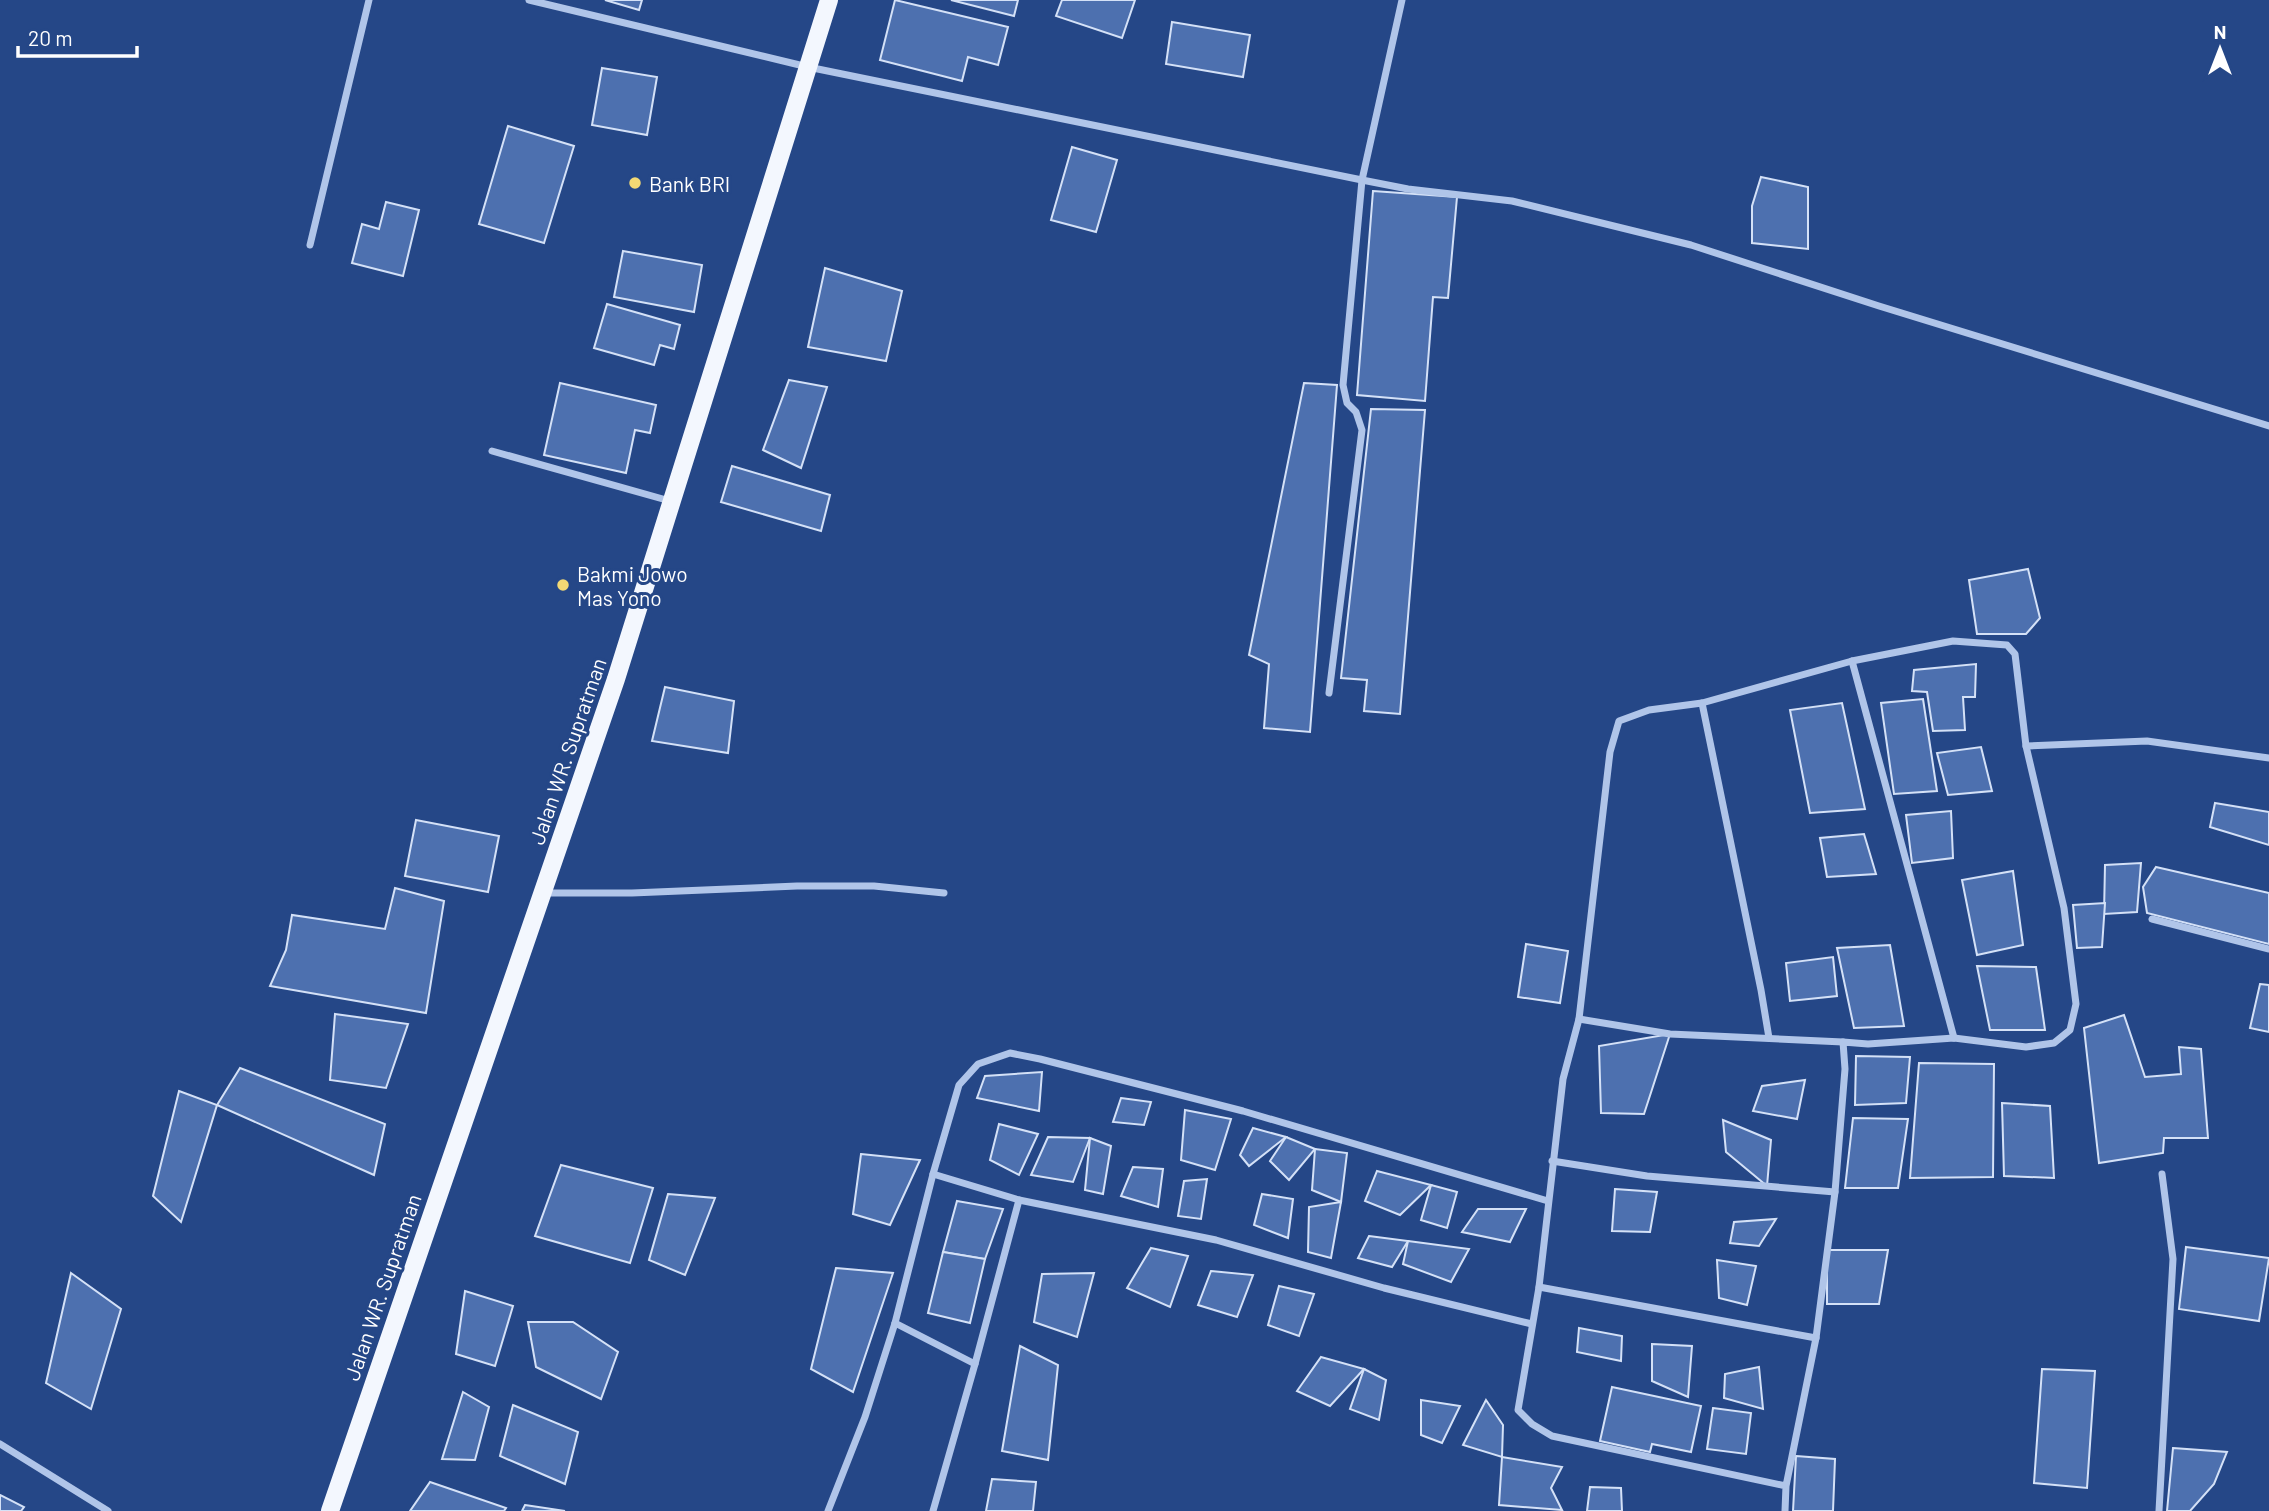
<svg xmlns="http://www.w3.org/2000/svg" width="2269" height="1511" font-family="Barlow,sans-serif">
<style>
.building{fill:#4d70af;stroke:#d4e1f7;stroke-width:2}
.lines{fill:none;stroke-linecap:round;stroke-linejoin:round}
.minor{stroke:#b0c5e9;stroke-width:7}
.primary{stroke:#f3f7fe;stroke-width:18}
.poi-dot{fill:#f3d974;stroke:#254787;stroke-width:2.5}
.labels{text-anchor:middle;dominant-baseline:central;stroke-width:6;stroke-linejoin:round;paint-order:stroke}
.poi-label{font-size:21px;fill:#fff;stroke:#254787;text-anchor:start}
.street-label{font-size:21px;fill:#fff;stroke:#254787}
</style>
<rect width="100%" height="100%" fill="#254787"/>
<!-- building -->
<g class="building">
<polygon points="605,0 642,0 639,10"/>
<polygon points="895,0 1008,27 998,65 968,57 962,81 880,60"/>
<polygon points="951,0 1018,0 1014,16"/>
<polygon points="1062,0 1135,0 1122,38 1056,16"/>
<polygon points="1172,22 1250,35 1243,77 1166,64"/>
<polygon points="602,68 657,77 647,135 592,125"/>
<polygon points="508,126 574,146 544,243 479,224"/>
<polygon points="1072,147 1117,160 1096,232 1051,220"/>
<polygon points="1761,177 1808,187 1808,249 1752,243 1752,206"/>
<polygon points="1373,191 1457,197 1448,298 1433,297 1425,401 1357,395"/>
<polygon points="386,202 419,210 403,276 352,263 362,224 379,229"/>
<polygon points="623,251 702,265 694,312 614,297"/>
<polygon points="825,268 902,291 886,361 808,347"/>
<polygon points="607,304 680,325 674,349 660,345 654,365 594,348"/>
<polygon points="789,380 827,387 801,468 763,450"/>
<polygon points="560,383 656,405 650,433 635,430 626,473 544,455"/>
<polygon points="1304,383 1337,385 1310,732 1264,728 1269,664 1249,655"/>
<polygon points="1371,409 1425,410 1400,714 1364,711 1367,680 1341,678"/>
<polygon points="732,466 830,495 821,531 721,502"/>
<polygon points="2028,569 2040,618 2026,634 1977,634 1969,580"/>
<polygon points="1976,664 1975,697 1963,697 1965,730 1933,731 1927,692 1912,691 1914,670"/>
<polygon points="665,687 734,701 728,753 652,741"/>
<polygon points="1923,699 1937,791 1894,794 1881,703"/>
<polygon points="1842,703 1865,809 1810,813 1790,710"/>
<polygon points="1981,747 1992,791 1948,795 1937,753"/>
<polygon points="2215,803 2269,812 2269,845 2210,827"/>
<polygon points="1951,811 1953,858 1912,863 1906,815"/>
<polygon points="416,820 499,836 488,892 405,876"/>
<polygon points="1864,834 1876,874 1827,877 1820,838"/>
<polygon points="2141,863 2137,912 2104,914 2105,865"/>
<polygon points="2156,867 2269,893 2269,944 2147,913 2143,887"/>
<polygon points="2013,871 2023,945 1977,955 1962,880"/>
<polygon points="395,888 444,901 426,1013 270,986 286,950 292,915 385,929"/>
<polygon points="2105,903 2102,947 2077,948 2073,905"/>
<polygon points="1526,944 1568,951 1560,1003 1518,997"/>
<polygon points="1890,945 1904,1026 1854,1028 1837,948"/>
<polygon points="1833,957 1837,996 1790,1001 1786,963"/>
<polygon points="1977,966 2036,967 2045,1030 1990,1030"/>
<polygon points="2260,984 2269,985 2269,1032 2250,1028"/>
<polygon points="335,1014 408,1024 386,1088 330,1080"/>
<polygon points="2124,1015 2145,1077 2181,1074 2179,1047 2201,1049 2208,1138 2164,1138 2163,1153 2099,1163 2084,1028"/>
<polygon points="1670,1034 1644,1114 1601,1113 1599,1046"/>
<polygon points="1856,1056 1910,1057 1906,1103 1855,1105"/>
<polygon points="1919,1063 1994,1064 1993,1177 1910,1178"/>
<polygon points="240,1068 385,1124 374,1175 217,1105"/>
<polygon points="1042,1072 1039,1111 977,1098 985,1076"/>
<polygon points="1805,1080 1797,1119 1753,1111 1762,1086"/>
<polygon points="179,1091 217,1105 181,1222 153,1196"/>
<polygon points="1121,1098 1151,1102 1144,1125 1113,1122"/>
<polygon points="2002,1103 2050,1106 2054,1178 2004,1176"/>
<polygon points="1185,1110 1231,1119 1215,1170 1181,1160"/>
<polygon points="1853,1118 1908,1119 1898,1188 1845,1188"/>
<polygon points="1723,1120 1771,1140 1767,1186 1726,1152"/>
<polygon points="999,1124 1038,1134 1019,1175 990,1160"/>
<polygon points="1253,1128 1286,1137 1249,1166 1240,1155"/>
<polygon points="1048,1137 1090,1138 1073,1182 1031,1175"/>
<polygon points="1286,1137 1315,1149 1289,1180 1270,1161"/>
<polygon points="1090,1138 1111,1146 1103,1194 1085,1190"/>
<polygon points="1315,1149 1347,1153 1341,1202 1312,1190"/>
<polygon points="861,1154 920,1160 890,1225 853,1214"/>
<polygon points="561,1165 653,1188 630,1263 535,1236"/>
<polygon points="1133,1167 1163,1169 1158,1207 1121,1196"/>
<polygon points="1377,1171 1431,1185 1400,1215 1365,1201"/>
<polygon points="1207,1179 1201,1219 1178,1216 1184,1181"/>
<polygon points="1431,1185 1457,1192 1447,1228 1421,1220"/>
<polygon points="1615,1189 1657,1192 1650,1232 1612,1231"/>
<polygon points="668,1194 715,1198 685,1275 649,1260"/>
<polygon points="1262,1194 1293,1199 1288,1238 1254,1225"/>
<polygon points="957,1201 1003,1209 985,1259 943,1252"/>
<polygon points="1341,1202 1331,1258 1308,1252 1309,1207"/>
<polygon points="1478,1209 1526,1209 1510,1242 1462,1232"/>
<polygon points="1776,1219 1759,1246 1730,1243 1734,1222"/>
<polygon points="1369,1236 1408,1241 1392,1267 1358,1258"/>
<polygon points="1408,1241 1469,1249 1451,1282 1403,1264"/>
<polygon points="2186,1247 2269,1258 2259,1321 2179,1309"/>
<polygon points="1151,1248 1188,1256 1170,1307 1127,1288"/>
<polygon points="1827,1250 1888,1250 1879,1304 1827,1304"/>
<polygon points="943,1252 985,1259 970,1323 928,1313"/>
<polygon points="1717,1260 1756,1266 1747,1305 1719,1298"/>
<polygon points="836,1268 893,1273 853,1392 811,1369"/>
<polygon points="1211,1271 1253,1275 1237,1317 1198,1305"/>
<polygon points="71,1273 121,1309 91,1409 46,1383"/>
<polygon points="1094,1273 1077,1337 1034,1322 1042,1274"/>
<polygon points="1279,1286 1314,1294 1299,1336 1268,1325"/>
<polygon points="465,1291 513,1306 495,1366 456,1354"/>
<polygon points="528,1322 573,1322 618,1352 601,1399 536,1367"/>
<polygon points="1579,1328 1622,1336 1621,1361 1577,1352"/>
<polygon points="1652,1344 1692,1346 1688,1397 1652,1381"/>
<polygon points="1020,1346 1058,1365 1048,1460 1002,1451"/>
<polygon points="1321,1357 1364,1369 1330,1406 1297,1391"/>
<polygon points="1759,1367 1763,1409 1724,1398 1725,1374"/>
<polygon points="1364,1369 1386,1380 1379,1420 1350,1409"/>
<polygon points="2042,1369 2095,1371 2087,1488 2034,1483"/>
<polygon points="1612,1387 1701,1406 1691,1452 1652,1444 1650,1452 1600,1441"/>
<polygon points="463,1392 489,1407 475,1460 442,1459"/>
<polygon points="1421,1400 1460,1406 1442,1443 1421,1435"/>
<polygon points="1486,1400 1503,1425 1502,1457 1463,1445"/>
<polygon points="513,1405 578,1432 565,1484 500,1456"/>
<polygon points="1713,1408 1751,1413 1746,1454 1707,1449"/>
<polygon points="2173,1448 2227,1452 2214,1484 2190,1511 2167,1511"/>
<polygon points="1796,1456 1835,1459 1833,1511 1793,1511"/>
<polygon points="1502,1457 1562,1467 1551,1488 1562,1510 1499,1505"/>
<polygon points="992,1479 1036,1482 1033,1511 986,1511"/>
<polygon points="430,1482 506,1508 504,1511 410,1511"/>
<polygon points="1590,1487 1621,1488 1622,1511 1587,1511"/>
<polygon points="0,1495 24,1507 21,1511 0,1511"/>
<polygon points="525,1505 565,1511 522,1511"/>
</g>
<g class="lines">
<!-- minor -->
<g class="minor">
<polyline points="529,0 808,67 1362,180 1408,189 1512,201 1691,245 1879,306 2269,426"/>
<polyline points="310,245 369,0"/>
<polyline points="492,451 670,501"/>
<polyline points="1852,661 1954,1038"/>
<polyline points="1329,693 1362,430 1356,412 1347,403 1343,385 1362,180 1402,0"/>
<polyline points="1702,703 1761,990 1769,1038"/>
<polyline points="2026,746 2147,741 2269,758"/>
<polyline points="543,893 632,893 797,886 874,886 944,893"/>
<polyline points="2152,919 2269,949"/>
<polyline points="1579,1019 1670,1034 1843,1042"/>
<polyline points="1552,1161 1647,1176 1835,1192"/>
<polyline points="933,1174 1019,1200 1216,1240 1384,1288 1532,1324"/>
<polyline points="1539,1287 1816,1338"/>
<polyline points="895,1323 975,1364"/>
<polyline points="0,1444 108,1511"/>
<polyline points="828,1511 865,1417 895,1323 933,1174 959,1085 978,1064 1010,1053 1040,1059 1243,1111 1548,1201"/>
<polyline points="933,1511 975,1364 1019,1200"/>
<polyline points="1785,1511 1786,1486 1816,1338 1835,1192 1845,1069 1843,1042 1868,1044 1954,1038 2026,1047 2054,1043 2070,1030 2076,1004 2064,908 2026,746 2015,654 2007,645 1953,641 1852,661 1702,703 1649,710 1619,721 1610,752 1579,1019 1563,1079 1539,1287 1518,1410 1532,1424 1552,1436 1786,1486"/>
<polyline points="2159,1511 2173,1259 2162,1174"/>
</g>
<!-- primary -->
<polyline class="primary" points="330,1511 616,679 829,0"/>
</g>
<!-- markers -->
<g class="poi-dot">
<circle cx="635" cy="183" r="7"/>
<circle cx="563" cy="585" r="7"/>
</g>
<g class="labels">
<!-- poi labels -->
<g class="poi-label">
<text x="649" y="183">Bank BRI</text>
<text x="577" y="573">Bakmi Jowo<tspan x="577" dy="24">Mas Yono</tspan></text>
</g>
<!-- street labels -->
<g class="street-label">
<text transform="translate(567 751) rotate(-71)">Jalan WR. Supratman</text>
<text transform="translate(382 1287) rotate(-71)">Jalan WR. Supratman</text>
</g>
</g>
<!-- north arrow -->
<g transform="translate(2220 49)" stroke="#254787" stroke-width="5" paint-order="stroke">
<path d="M0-5L12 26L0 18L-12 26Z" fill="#ffffff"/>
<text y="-10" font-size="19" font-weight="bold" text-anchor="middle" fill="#ffffff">N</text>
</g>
<!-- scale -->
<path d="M18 46v10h119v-10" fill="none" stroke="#ffffff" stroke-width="3.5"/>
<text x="28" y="46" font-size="21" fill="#ffffff" stroke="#254787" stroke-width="5" paint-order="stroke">20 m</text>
</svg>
